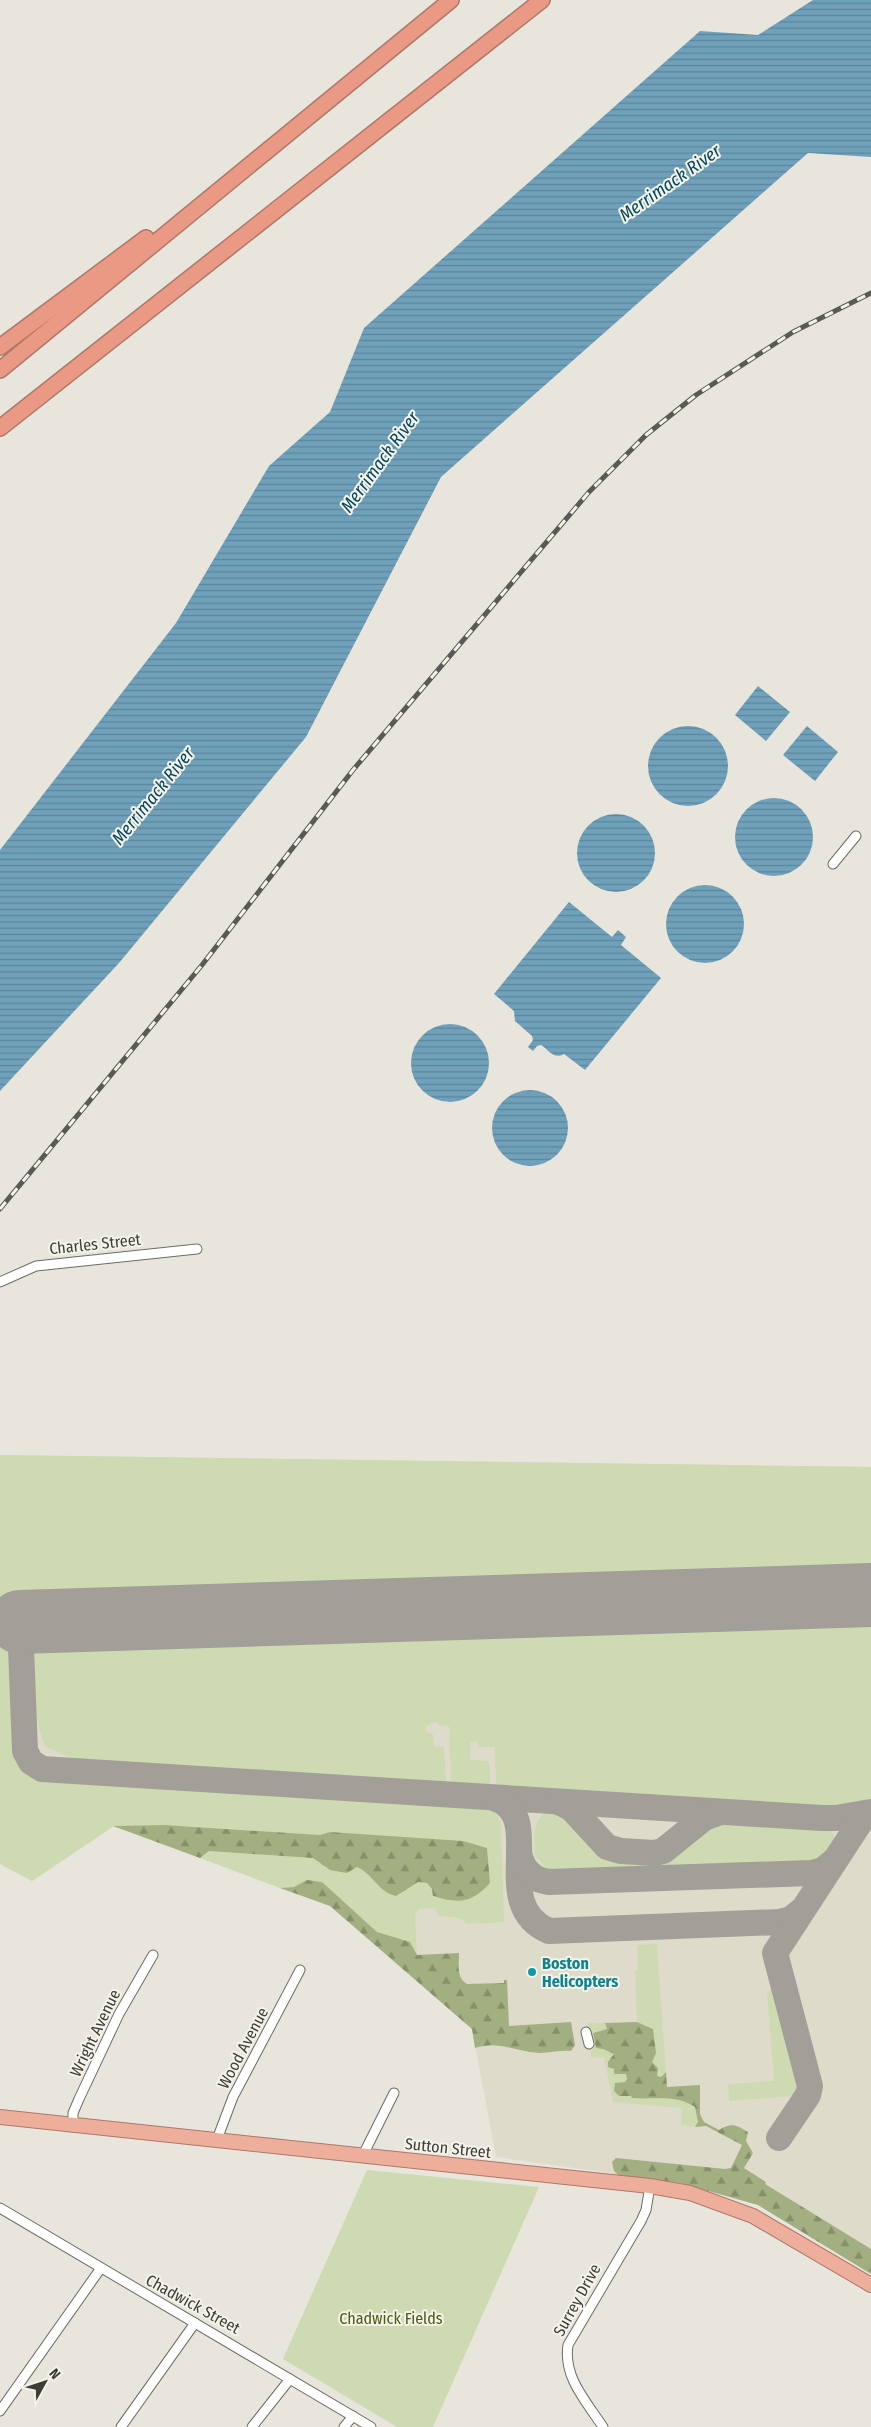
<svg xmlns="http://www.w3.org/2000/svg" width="871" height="2427" font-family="'Fira Sans Condensed',sans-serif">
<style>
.built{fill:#dfdbca}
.green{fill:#cedab1}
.forest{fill:url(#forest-firs)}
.water{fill:url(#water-rules)}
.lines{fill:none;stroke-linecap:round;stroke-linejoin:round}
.taxiway{stroke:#a19f98;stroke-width:26}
.runway{stroke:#a19f98;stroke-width:64}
.minor-casing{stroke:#6e6c63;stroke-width:11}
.trunk-casing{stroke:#ad786a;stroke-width:16}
.motorway-casing{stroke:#ad786a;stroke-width:18}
.minor{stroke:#fff;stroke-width:9}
.trunk{stroke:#eeae9c;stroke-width:14}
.motorway{stroke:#ea9984;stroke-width:15}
.rail-casing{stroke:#5a5955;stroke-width:5}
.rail{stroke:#f5f3e9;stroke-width:3;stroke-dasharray:9;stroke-linecap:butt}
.culture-dot{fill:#0f9aa8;stroke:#f5f3e9;stroke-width:2}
.labels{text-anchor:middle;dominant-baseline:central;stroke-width:4;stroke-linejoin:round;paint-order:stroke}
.street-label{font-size:16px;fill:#3d3c39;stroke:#f5f3e9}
.culture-label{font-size:16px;font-weight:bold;fill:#0d838f;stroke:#f5f3e9;text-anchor:start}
.park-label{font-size:16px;fill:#4d5b14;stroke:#f5f3e9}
.water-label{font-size:18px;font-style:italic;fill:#004661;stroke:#f5f3e9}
</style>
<defs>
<pattern id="forest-firs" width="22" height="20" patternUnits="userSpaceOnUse" patternTransform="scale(1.25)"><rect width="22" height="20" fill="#a2af80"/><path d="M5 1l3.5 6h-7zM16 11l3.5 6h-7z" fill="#85906a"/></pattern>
<pattern id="water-rules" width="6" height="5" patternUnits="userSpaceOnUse" patternTransform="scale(1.25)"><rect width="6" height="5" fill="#70a1bb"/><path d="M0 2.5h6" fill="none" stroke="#5d8499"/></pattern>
</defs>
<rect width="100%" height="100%" fill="#e8e5dc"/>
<!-- built -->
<polygon class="built" points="0,1455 871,1467 871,2274 758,2205 680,2183 496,2157 472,2029 330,1906 114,1826 32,1881 0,1864"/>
<!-- green -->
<g class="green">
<path d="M0 1455 871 1467V1571L12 1598 11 1641 17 1749C22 1771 38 1777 59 1778L481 1803 493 1808 501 1822 504 1922 467 1924 460 1918 438 1916 435 1908 420 1909 415 1915 417 1955 404 1939H396L377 1932 322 1882 307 1880 295 1887 280 1888 200 1858 208 1851 313 1858 330 1870 357 1867 363 1870 379 1887 396 1895 418 1882 427 1883 433 1889V1897C453 1902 476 1898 490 1883L487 1848 330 1832 321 1835 164 1825 114 1826 32 1881 0 1864Z"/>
<path d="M871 1616V1807L825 1810 497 1790 494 1747H479L477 1741 470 1742 471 1760 487 1761 490 1766V1789L454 1787 451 1783 449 1726 438 1725 437 1722 431 1723 426 1727V1732L433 1734 434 1746 444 1747 446 1780 444 1786 222 1773 92 1762 75 1759 45 1747C35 1716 22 1675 39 1644L42 1643Z"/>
<path d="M553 1809H562L605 1858 664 1861 716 1819 826 1827C843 1836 832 1857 818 1862L548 1870 535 1856C534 1837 531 1816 553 1809Z"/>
<polygon points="657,1944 666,2072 661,2077 657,2076 652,2062 653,2029 637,2022 635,1971 638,1970 637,1945"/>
<polygon points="775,1986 802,2088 797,2094 793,2096 729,2101 728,2084 774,2081 767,1992"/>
<path d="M588 2023H605L607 2029 598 2031 603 2049 614 2054V2069L626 2074 627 2079 625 2082 631 2096C652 2101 675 2094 695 2107L698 2122 695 2127 681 2125 682 2108 613 2102 604 2057 591 2058Z"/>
<polygon points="367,2170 539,2187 433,2427 397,2427 283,2359"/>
</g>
<!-- forest -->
<g class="forest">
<path d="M164 1825 320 1835 330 1832 463 1841 487 1848 490 1883C472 1903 459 1904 433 1896L432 1889 427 1883 418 1882 396 1896C378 1892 373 1874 357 1867L347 1873 330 1870 313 1858 209 1851 200 1858 113 1826Z"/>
<path d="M307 1880 322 1882 377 1932 410 1942 417 1955 459 1953C459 1964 456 1978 467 1984L504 1983V1980H507L509 2026 571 2022 575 2045 571 2051C560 2050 551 2053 540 2053 517 2052 498 2040 475 2048L472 2029 330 1906 280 1888 294 1887Z"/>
<path d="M637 2022 653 2029 656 2053 652 2062 658 2068 657 2076 661 2077 666 2072 667 2087 700 2085V2114L704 2122 719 2130C732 2122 736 2125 748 2132L746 2141 753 2153 744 2168 766 2182 765 2184 871 2249V2274L758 2205 680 2183 618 2175 614 2171 612 2162 616 2158 725 2169 731 2168 742 2145 706 2126 695 2127 698 2122 695 2107C676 2094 653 2100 632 2098L631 2096H619L614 2091 615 2083 625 2082 627 2079 626 2074H614V2069L608 2067V2062L614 2054 603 2049 596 2048 593 2033 607 2029 605 2023Z"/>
</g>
<!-- water -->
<g class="water">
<polygon points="813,0 871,0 871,157 808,153 441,477 306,737 119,963 0,1091 0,850 176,623 269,466 330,412 364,328 700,31 758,35"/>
<polygon points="758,686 790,712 766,741 735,715"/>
<polygon points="807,726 838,752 815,781 783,755"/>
<circle cx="688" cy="766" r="40"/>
<circle cx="774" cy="837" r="39"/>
<circle cx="616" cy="853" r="39"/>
<circle cx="705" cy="924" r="39"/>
<path d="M569 902 612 937 618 930 626 937 621 945 661 978 585 1070 564 1054C554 1060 549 1050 541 1045L537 1046 533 1051 528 1047 533 1040 532 1036 515 1021 514 1011 494 994Z"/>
<circle cx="450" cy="1063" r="39"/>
<circle cx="530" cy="1128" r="38"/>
</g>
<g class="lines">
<!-- taxiway -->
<g class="taxiway">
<polyline points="20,1622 25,1751 31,1762 42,1769 822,1818 836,1818 871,1812"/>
<path d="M494 1798C549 1815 487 1905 549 1931L779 1922 791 1919 801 1911"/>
<polyline points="559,1802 571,1808 607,1847 621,1851 654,1853 663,1851 704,1818 720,1812"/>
<path d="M519 1853C522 1869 532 1880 549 1882L811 1873 823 1870 835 1860"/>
<polyline points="779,2138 808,2095 810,2086 775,1953 866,1813"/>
</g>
<!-- runway -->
<polyline class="runway" points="20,1622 871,1595"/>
<defs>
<g id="minor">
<polyline points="833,864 856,836"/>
<polyline points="0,1282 36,1266 197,1249"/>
<polyline points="586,2032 589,2044"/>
<polyline points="73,2127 73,2113 79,2099 119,2014 153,1955"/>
<polyline points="216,2142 233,2097 300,1970"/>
<polyline points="362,2157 394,2093"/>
<polyline points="0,2208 371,2427"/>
<polyline points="0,2411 101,2268"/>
<polyline points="121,2427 195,2323"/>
<polyline points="252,2427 290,2379"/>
<polyline points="344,2427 353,2416"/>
<path d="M603 2427C586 2401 563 2377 568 2345L641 2221 646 2210 650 2186"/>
</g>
<polyline id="trunk" points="0,2117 650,2186 690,2193 753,2216 871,2285"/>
<g id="motorway">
<polyline points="0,347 146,238"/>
<polyline points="0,370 451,0"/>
<polyline points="0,428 542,0"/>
</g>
</defs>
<!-- minor casing -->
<use href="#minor" class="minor-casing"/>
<!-- trunk casing -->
<use href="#trunk" class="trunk-casing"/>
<!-- motorway casing -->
<use href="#motorway" class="motorway-casing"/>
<!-- minor -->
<use href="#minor" class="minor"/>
<!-- trunk -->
<use href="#trunk" class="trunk"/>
<!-- motorway -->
<use href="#motorway" class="motorway"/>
<defs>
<polyline id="rail" points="0,1209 202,965 353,770 589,492 646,435 696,395 793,332 871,293"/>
</defs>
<!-- rail casing -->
<use href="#rail" class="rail-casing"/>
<!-- rail -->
<use href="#rail" class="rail"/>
</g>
<!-- markers -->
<circle class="culture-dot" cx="532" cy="1972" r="5"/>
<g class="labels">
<!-- street labels -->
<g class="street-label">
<text transform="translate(95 1244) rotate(-6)">Charles Street</text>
<text transform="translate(95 2033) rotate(-64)">Wright Avenue</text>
<text transform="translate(243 2048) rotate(-62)">Wood Avenue</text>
<text transform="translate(448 2148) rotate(6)">Sutton Street</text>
<text transform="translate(577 2300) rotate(-61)">Surrey Drive</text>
<text transform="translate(193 2304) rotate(29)">Chadwick Street</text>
</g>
<!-- culture labels -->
<g class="culture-label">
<text x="542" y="1963">Boston<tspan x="542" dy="18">Helicopters</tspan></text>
</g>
<!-- park labels -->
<g class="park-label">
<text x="391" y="2318">Chadwick Fields</text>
</g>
<!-- water labels -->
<g class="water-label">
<text transform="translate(670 183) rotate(-35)">Merrimack River</text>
<text transform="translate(380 462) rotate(-54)">Merrimack River</text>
<text transform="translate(153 796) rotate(-51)">Merrimack River</text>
</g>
</g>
<!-- north arrow -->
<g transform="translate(45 2382) rotate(50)" stroke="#f5f3e9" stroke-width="4" paint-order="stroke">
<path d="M0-4L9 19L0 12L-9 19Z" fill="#3d3c39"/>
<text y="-8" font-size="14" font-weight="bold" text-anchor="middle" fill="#3d3c39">N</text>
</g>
</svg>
